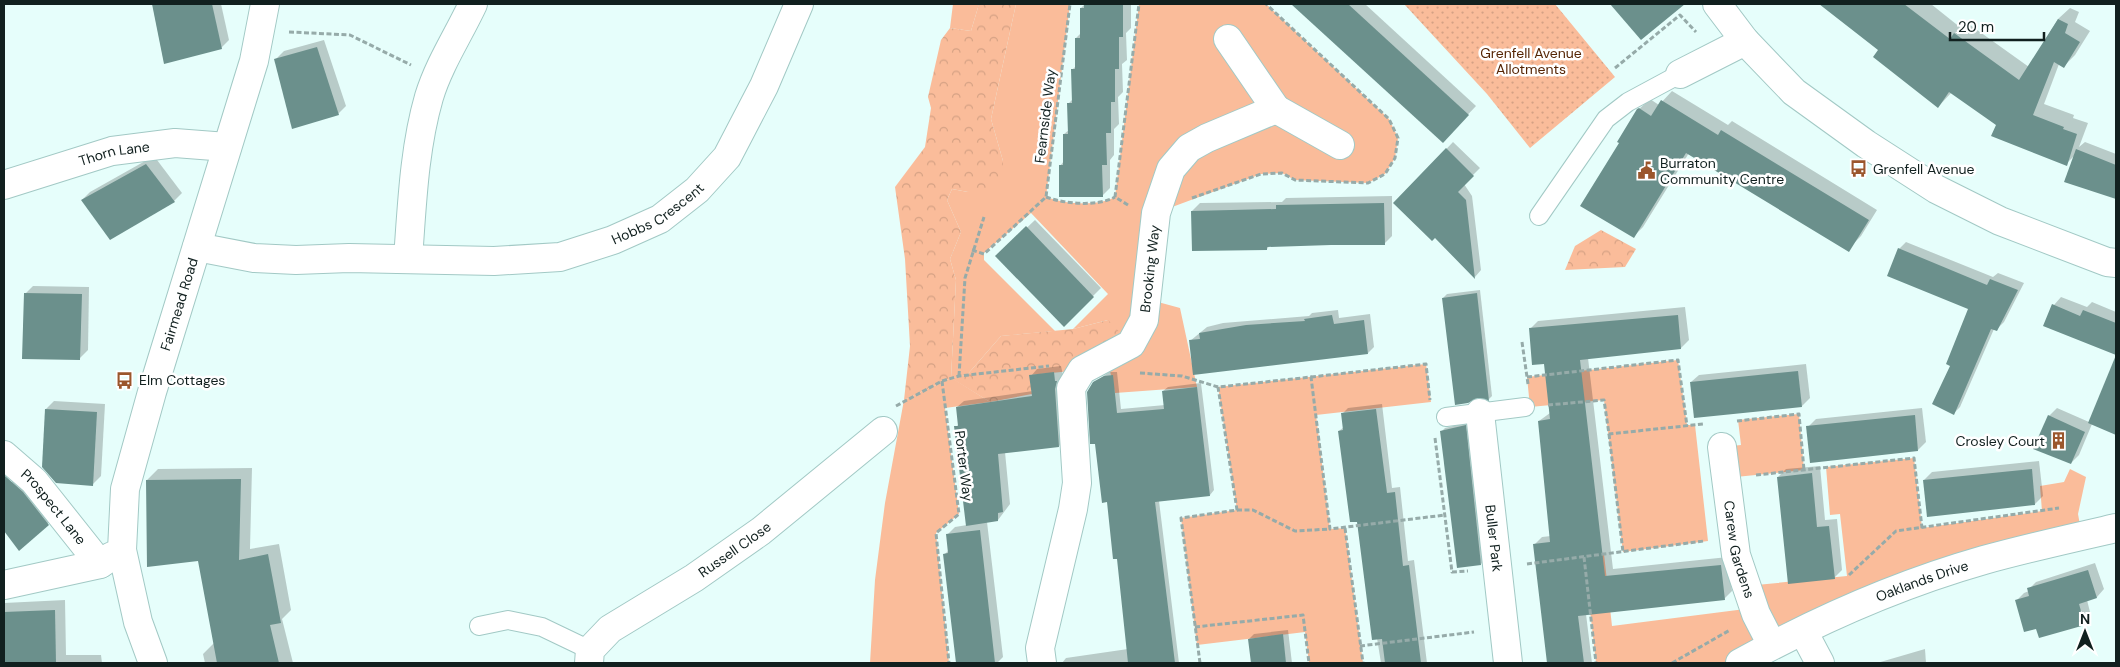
<svg xmlns="http://www.w3.org/2000/svg" width="2120" height="667" font-family="'DM Sans',sans-serif">
<style>
.grass{fill:#fabc9a}
.forest{fill:url(#forest-crowns)}
.garden{fill:url(#garden-dots)}
.shadow{fill:#0003}
.building{fill:#6b908c}
.lines{fill:none;stroke-linecap:round;stroke-linejoin:round}
.service-casing{stroke:#a2c9c5;stroke-width:20}
.minor-casing{stroke:#a2c9c5;stroke-width:30}
.path{stroke:#96aba9;stroke-width:3;stroke-dasharray:5 2.5;stroke-linecap:butt}
.service{stroke:#fff;stroke-width:18}
.minor{stroke:#fff;stroke-width:28}
.labels{text-anchor:middle;dominant-baseline:central;stroke-width:5;stroke-linejoin:round;paint-order:stroke}
.park-label{font-size:14px;fill:#552504;stroke:#fff}
.street-label{font-size:14px;fill:#11201f;stroke:#fff}
.poi-label{font-size:14px;fill:#11201f;stroke:#fff;text-anchor:start}
</style>
<defs>
<pattern id="forest-crowns" width="20" height="18" patternUnits="userSpaceOnUse" patternTransform="scale(1.25)"><rect width="20" height="18" fill="#fabc9a"/><path d="M2 6a3 3 0 1 1 6 0M12 15a3 3 0 1 1 6 0" fill="none" stroke="#d5a184"/></pattern>
<pattern id="garden-dots" width="8" height="8" patternUnits="userSpaceOnUse" patternTransform="scale(1.25)"><rect width="8" height="8" fill="#fabc9a"/><path d="M2 2h.1M6 6h.1" fill="none" stroke="#d5a184" stroke-width="1.8" stroke-linecap="round"/></pattern>
</defs>
<rect width="100%" height="100%" fill="#e6fefb"/>
<!-- grass -->
<g class="grass">
<polygon points="953,4 979,4 971,31 950,28"/>
<path d="M1016 4H1070L1046 197C1065 204 1097 207 1115 197L1139 4H1266L1389 119 1398 138 1395 158 1385 174 1368 183 1295 180 1282 173 1261 174 1156 213 1147 299 1180 308 1197 387 1115 393 1110 371 1082 370 1108 320 1073 329 1108 294 1031 213 984 253V260L1055 331 1001 336 967 375 952 378 990 402 945 408 959 514 936 533 949 663H870L875 580 885 503 904 400 951 378 956 280 950 259 961 232 947 200 952 189 968 192 1003 161 991 119Z"/>
<polygon points="1678,360 1687,425 1695,425 1708,541 1623,552 1604,400 1530,407 1527,377"/>
<polygon points="1426,364 1431,402 1316,415 1330,529 1345,528 1363,663 1309,663 1305,632 1197,645 1181,518 1237,510 1218,387"/>
<polygon points="1799,414 1804,470 1726,478 1722,447 1741,445 1738,420"/>
<polygon points="1914,458 1922,528 2042,511 2040,486 2064,482 2070,469 2086,477 2078,514 2082,536 1983,560 1740,663 1596,663 1584,557 1604,554 1612,626 1753,608 1746,586 1847,576 1840,514 1830,515 1826,467"/>
</g>
<!-- forest -->
<g class="forest">
<polygon points="979,4 1016,4 991,119 1003,161 1002,177 990,190 968,192 952,189 947,200 961,232 950,259 956,280 951,378 967,375 1001,336 1073,329 1108,320 1131,344 1082,370 1030,375 1032,394 990,402 951,378 904,400 910,346 905,259 895,187 925,147 931,108 928,97 941,40 950,28 971,31"/>
<polygon points="1601,230 1636,249 1625,267 1565,270 1575,246"/>
</g>
<!-- garden -->
<polygon class="garden" points="1404,4 1555,4 1615,77 1530,148 1487,94"/>
<!-- shadow -->
<g class="shadow">
<polygon points="154,4 221,4 229,40 221,48 165,62"/>
<polygon points="1085,4 1131,4 1131,28 1126,33 1127,60 1122,64 1123,92 1118,97 1119,124 1114,129 1114,155 1110,160 1110,188 1102,196 1060,166 1064,161 1064,134 1069,130 1069,103 1073,99 1072,70 1076,66 1076,38 1081,33 1081,8"/>
<polygon points="1294,4 1365,4 1476,106 1443,141"/>
<polygon points="1612,4 1681,4 1641,39"/>
<polygon points="1823,4 1931,4 1961,28 1966,22 2029,67 2058,19 2070,8 2079,12 2075,22 2090,31 2075,55 2063,67 2059,64 2044,104 2074,115 2073,118 2088,123 2079,147 2085,142 2116,154 2116,198 2066,182 2075,155 2066,164 1997,125 1952,92 1938,107 1880,50"/>
<polygon points="324,40 346,106 338,114 276,59 284,51"/>
<polygon points="1672,91 1728,125 1732,121 1877,210 1861,236 1851,246 1689,153 1643,227 1633,237 1621,143 1638,110 1650,99 1659,105"/>
<polygon points="1453,142 1480,168 1464,184 1472,196 1481,270 1475,277 1435,236 1395,203"/>
<polygon points="154,156 182,193 174,201 82,200 90,192"/>
<polygon points="1392,196 1392,236 1384,244 1270,245 1267,249 1192,211 1200,203 1282,202 1286,198"/>
<polygon points="1035,220 1101,288 1064,325 997,256"/>
<polygon points="1906,242 1993,277 1998,273 2024,283 2004,322 1996,330 1994,329 1960,407 1953,414 1952,366 1970,309 1899,249"/>
<polygon points="33,286 89,287 88,350 80,358 25,294"/>
<polygon points="1480,290 1492,396 1489,399 1478,396 1443,298 1447,294"/>
<polygon points="2061,297 2087,307 2092,302 2116,312 2116,354 2045,325 2054,305"/>
<polygon points="1685,307 1689,340 1681,348 1588,358 1613,569 1728,557 1732,591 1724,599 1586,614 1592,663 1549,663 1534,545 1542,537 1551,536 1539,421 1550,413 1545,362 1530,329 1538,321"/>
<polygon points="1338,310 1339,318 1370,314 1374,347 1368,353 1190,341 1207,327 1223,323 1309,316 1312,313"/>
<polygon points="2116,357 2116,433 2092,424 2079,455 2071,463 2049,416 2057,408 2089,422"/>
<polygon points="1806,364 1810,398 1802,406 1691,382 1699,375"/>
<polygon points="1061,366 1063,375 1065,440 1059,446 1005,452 1010,504 998,520 987,522 1003,657 997,663 957,663 944,555 949,550 947,535 955,527 967,525 956,427 959,424 957,407 964,401 1033,391 1031,376 1037,369"/>
<polygon points="1109,372 1117,372 1121,409 1165,405 1163,391 1168,387 1201,383 1214,490 1210,495 1159,501 1179,663 1062,663 1066,658 1128,649 1119,557 1094,383"/>
<polygon points="54,401 105,404 101,476 93,484 46,409"/>
<polygon points="1382,404 1392,488 1400,487 1408,561 1414,560 1427,663 1381,663 1358,520 1339,431 1344,427 1343,413 1348,408"/>
<polygon points="1922,408 1926,442 1918,450 1808,427 1816,419"/>
<polygon points="1469,422 1485,560 1481,564 1442,431 1445,428"/>
<polygon points="2039,461 2043,496 2035,504 1924,480 1932,472"/>
<polygon points="1820,466 1825,520 1837,519 1842,570 1834,578 1778,477 1786,469"/>
<polygon points="252,468 250,549 279,544 291,610 282,619 293,663 205,663 203,654 214,643 199,559 147,480 158,469"/>
<polygon points="20,475 56,516 19,549 4,529 4,488"/>
<polygon points="2095,563 2104,589 2097,597 2087,600 2091,616 2084,624 2037,628 2017,600 2024,593 2029,591 2029,589 2036,582"/>
<polygon points="65,600 66,655 101,655 102,663 4,663 4,603"/>
<polygon points="1288,630 1292,663 1252,663 1249,639 1254,634"/>
<polygon points="1925,649 1926,663 1877,663"/>
</g>
<!-- building -->
<g class="building">
<polygon points="152,4 212,4 222,49 164,64"/>
<polygon points="1084,4 1123,4 1123,37 1119,37 1119,69 1115,69 1115,102 1111,102 1111,133 1106,133 1107,165 1102,165 1103,197 1059,197 1059,165 1063,165 1063,134 1068,134 1067,103 1072,103 1071,69 1075,69 1075,38 1080,38 1080,8 1084,8"/>
<polygon points="1291,4 1348,4 1469,115 1443,143"/>
<polygon points="1610,4 1685,4 1641,40"/>
<polygon points="1819,4 1904,4 1950,39 1954,33 2019,80 2058,19 2068,24 2065,33 2080,42 2064,68 2054,62 2033,115 2064,127 2063,129 2077,134 2067,166 1991,136 1996,125 1949,92 1938,108 1873,57 1878,50"/>
<polygon points="317,47 339,115 292,129 274,59"/>
<polygon points="1661,100 1718,135 1721,130 1869,220 1849,252 1686,153 1634,238 1580,206 1619,143 1617,142 1637,109 1639,108 1651,116"/>
<polygon points="1446,148 1474,176 1458,192 1466,200 1475,279 1435,238 1432,241 1393,203"/>
<polygon points="2076,149 2116,165 2116,199 2064,182"/>
<polygon points="146,164 175,202 110,240 81,200"/>
<polygon points="1384,203 1385,245 1331,245 1267,247 1267,250 1192,251 1191,211 1276,209 1276,205"/>
<polygon points="1026,226 1094,297 1064,327 995,256"/>
<polygon points="1898,248 1987,285 1990,279 2018,290 1997,331 1991,329 1954,415 1932,404 1950,366 1946,364 1968,309 1887,276"/>
<polygon points="24,293 82,294 80,360 22,359"/>
<polygon points="1477,293 1489,401 1478,398 1468,403 1455,405 1442,298"/>
<polygon points="2052,304 2080,316 2083,310 2116,323 2116,355 2043,326"/>
<polygon points="1332,315 1334,324 1364,320 1368,354 1193,375 1189,340 1200,339 1199,333 1246,325 1305,321 1304,319"/>
<polygon points="1678,315 1681,349 1580,360 1605,576 1721,565 1725,600 1578,616 1584,663 1547,663 1533,544 1550,542 1538,421 1550,419 1544,364 1532,365 1529,328"/>
<polygon points="2116,355 2116,435 2088,423"/>
<polygon points="1798,371 1802,407 1694,418 1690,382"/>
<polygon points="1054,372 1055,381 1057,381 1055,389 1059,447 998,454 1003,512 998,513 998,521 966,526 954,426 958,426 956,407 1032,396 1029,375"/>
<polygon points="1113,375 1117,413 1164,409 1162,391 1197,387 1210,496 1155,502 1175,663 1128,663 1117,559 1113,559 1107,502 1102,503 1095,444 1090,444 1087,392 1093,382 1104,376"/>
<polygon points="45,409 97,412 93,486 56,483 42,467"/>
<polygon points="1376,409 1387,493 1395,492 1403,566 1409,565 1421,663 1385,663 1382,639 1372,640 1357,522 1350,522 1338,431 1343,430 1341,413"/>
<polygon points="1915,415 1918,451 1810,463 1806,426"/>
<polygon points="2048,415 2085,432 2071,464 2033,449"/>
<polygon points="1466,425 1481,565 1457,568 1440,431"/>
<polygon points="2032,469 2035,505 1927,517 1923,480"/>
<polygon points="1812,473 1817,527 1829,526 1835,579 1788,584 1777,477"/>
<polygon points="4,475 23,492 49,525 19,551 4,531"/>
<polygon points="241,479 239,560 268,554 281,623 270,625 279,663 217,663 198,561 147,567 146,480"/>
<polygon points="980,530 995,663 956,663 943,554 948,553 946,534"/>
<polygon points="2088,570 2097,598 2079,604 2085,625 2039,638 2036,629 2024,632 2015,600 2029,596 2027,588"/>
<polygon points="55,610 56,663 4,663 4,612"/>
<polygon points="1283,634 1286,663 1251,663 1248,639"/>
</g>
<g class="lines">
<defs>
<g id="service">
<polyline points="1539,216 1606,119 1628,102 1680,74"/>
<polyline points="1446,417 1525,407"/>
<polyline points="479,626 508,620 542,627 590,650"/>
</g>
<g id="minor">
<polyline points="1717,4 1745,41 1794,92 1866,144 1936,189 2000,221 2107,262 2116,263"/>
<polyline points="1680,74 1745,41"/>
<polyline points="1276,109 1340,145"/>
<path id="s1" d="M4 185 112 151 175 143 227 147"/>
<path id="s2" d="M197 247 254 258 296 260 349 258 494 261 560 257 613 240 660 219 697 190 727 157 764 86 799 4"/>
<path d="M408 259C412 205 414 149 429 97 439 64 459 34 473 4"/>
<path id="s3" d="M1480 413 1508 663"/>
<path id="s4" d="M1722 447 1736 555 1756 614 1772 645"/>
<path id="s5" d="M4 455 34 481 100 564"/>
<polyline points="4,585 100,564 112,556"/>
<polyline points="1803,631 1820,663"/>
<path id="s6" d="M153 663 138 622 122 550 125 489 152 392 254 61 265 4"/>
<path id="s7" d="M589 663 590 650 610 629 694 578 761 531 883 431"/>
<path id="s8" d="M1042 663 1040 648 1073 509 1077 483 1071 388 1082 370 1131 344 1144 320 1156 213 1171 169 1189 148 1207 138 1276 109 1228 39"/>
<path id="s9" d="M1740 663C1816 621 1900 584 1984 560 2027 548 2072 538 2116 528"/>
</g>
</defs>
<!-- service casing -->
<use href="#service" class="service-casing"/>
<!-- minor casing -->
<use href="#minor" class="minor-casing"/>
<!-- path -->
<g class="path">
<polyline points="289,32 350,35 411,65"/>
<polyline points="1615,68 1680,15 1696,32"/>
<path d="M1046 197C1065 204 1097 207 1115 197"/>
<polyline points="1192,198 1261,174 1282,173 1295,180 1368,183 1385,174 1395,158 1398,138 1389,119 1266,4"/>
<polyline points="1128,205 1115,197 1139,4"/>
<polyline points="972,250 984,254 1046,197 1070,4"/>
<polyline points="1522,342 1528,384"/>
<polyline points="1140,373 1182,376 1218,387"/>
<polyline points="959,376 965,278 984,217"/>
<polyline points="1311,377 1426,364 1430,400"/>
<polyline points="1527,377 1678,360 1687,426"/>
<polyline points="942,381 959,514 936,533 949,663"/>
<polyline points="1548,405 1604,400 1609,434 1703,424"/>
<polyline points="896,406 942,381 959,376 1049,366"/>
<polyline points="1737,421 1799,414 1804,470"/>
<polyline points="1609,434 1623,552"/>
<polyline points="1435,438 1452,572 1468,571"/>
<polyline points="1756,475 1914,458 1922,528"/>
<polyline points="1237,510 1253,510 1295,531 1330,529"/>
<polyline points="1345,528 1363,663"/>
<polyline points="1584,557 1596,663"/>
<polyline points="1527,564 1704,541"/>
<polyline points="1849,575 1896,531 2059,508"/>
<polyline points="1195,627 1303,615 1309,663"/>
<polyline points="1360,646 1474,632"/>
<polyline points="1200,663 1181,518 1237,510 1218,387 1311,377 1330,529 1445,515"/>
<polyline points="1672,663 1730,630"/>
</g>
<!-- service -->
<use href="#service" class="service"/>
<!-- minor -->
<use href="#minor" class="minor"/>
</g>
<!-- icons -->
<defs>
<symbol id="bus-bare" viewBox="-9 -9 18 18"><path d="M-5-6H5V4H4V6H2V4H-2V6H-4V4H-5ZM-3.5-4V0h7V-4ZM-3.5 1.2v1.5H-2V1.2ZM2 1.2v1.5H3.5V1.2Z" fill="#9b562c" stroke="#fff" stroke-width="2.5" paint-order="stroke"/></symbol>
<symbol id="civic-bare" viewBox="-9 -9 18 18"><path d="M-.6-6.5H3V-4.5H.6V-3L4-1V1h2V6H-6V1h2V-1L-.6-3ZM-1.2 2.5V6h2.4V2.5Z" fill="#9b562c" stroke="#fff" stroke-width="2.5" paint-order="stroke"/></symbol>
<symbol id="building-bare" viewBox="-9 -9 18 18"><path d="M-4-6H4V6H1V3H-1V6H-4ZM-2.5-4.3h1.7v1.8h-1.7ZM.8-4.3h1.7v1.8H.8ZM-2.5-1h1.7V.8h-1.7ZM.8-1h1.7V.8H.8Z" fill="#9b562c" stroke="#fff" stroke-width="2.5" paint-order="stroke"/></symbol>
</defs>
<g fill-rule="evenodd">
<use href="#bus-bare" x="1846" y="156" width="25" height="25"/>
<use href="#civic-bare" x="1634" y="158" width="25" height="25"/>
<use href="#bus-bare" x="112" y="368" width="25" height="25"/>
<use href="#building-bare" x="2046" y="428" width="25" height="25"/>
</g>
<g class="labels">
<!-- park labels -->
<g class="park-label">
<text x="1531" y="53">Grenfell Avenue<tspan x="1531" dy="16">Allotments</tspan></text>
</g>
<!-- street labels -->
<g class="street-label">
<text transform="translate(1045 116) rotate(-83)">Fearnside Way</text>
<text stroke="none"><textPath href="#s1" startOffset="115">Thorn Lane</textPath></text>
<text stroke="none"><textPath href="#s2" startOffset="472">Hobbs Crescent</textPath></text>
<text stroke="none"><textPath href="#s8" startOffset="435">Brooking Way</textPath></text>
<text stroke="none"><textPath href="#s6" startOffset="371">Fairmead Road</textPath></text>
<text transform="translate(964 466) rotate(83)">Porter Way</text>
<text stroke="none"><textPath href="#s5" startOffset="72">Prospect Lane</textPath></text>
<text stroke="none"><textPath href="#s3" startOffset="126">Buller Park</textPath></text>
<text stroke="none"><textPath href="#s4" startOffset="104">Carew Gardens</textPath></text>
<text stroke="none"><textPath href="#s7" startOffset="190">Russell Close</textPath></text>
<text stroke="none"><textPath href="#s9" startOffset="200">Oaklands Drive</textPath></text>
</g>
<!-- poi labels -->
<g class="poi-label">
<text x="1660" y="163">Burraton<tspan x="1660" dy="16">Community Centre</tspan></text>
<text x="1873" y="169">Grenfell Avenue</text>
<text x="139" y="380">Elm Cottages</text>
<text x="2045" y="441" text-anchor="end">Crosley Court</text>
</g>
</g>
<!-- border -->
<rect width="2120" height="667" fill="none" stroke="#11201f" stroke-width="10"/>
<!-- north arrow -->
<g transform="translate(2085 632)" stroke="#ffffff" stroke-width="4" paint-order="stroke">
<path d="M0-4L9 19L0 12L-9 19Z" fill="#11201f"/>
<text y="-8" font-size="14" font-weight="bold" text-anchor="middle" fill="#11201f">N</text>
</g>
<!-- scale -->
<path d="M1950 32v8h94v-8" fill="none" stroke="#11201f" stroke-width="2.5"/>
<text x="1958" y="32" font-size="15" fill="#11201f" stroke="#ffffff" stroke-width="4" paint-order="stroke">20 m</text>
</svg>
